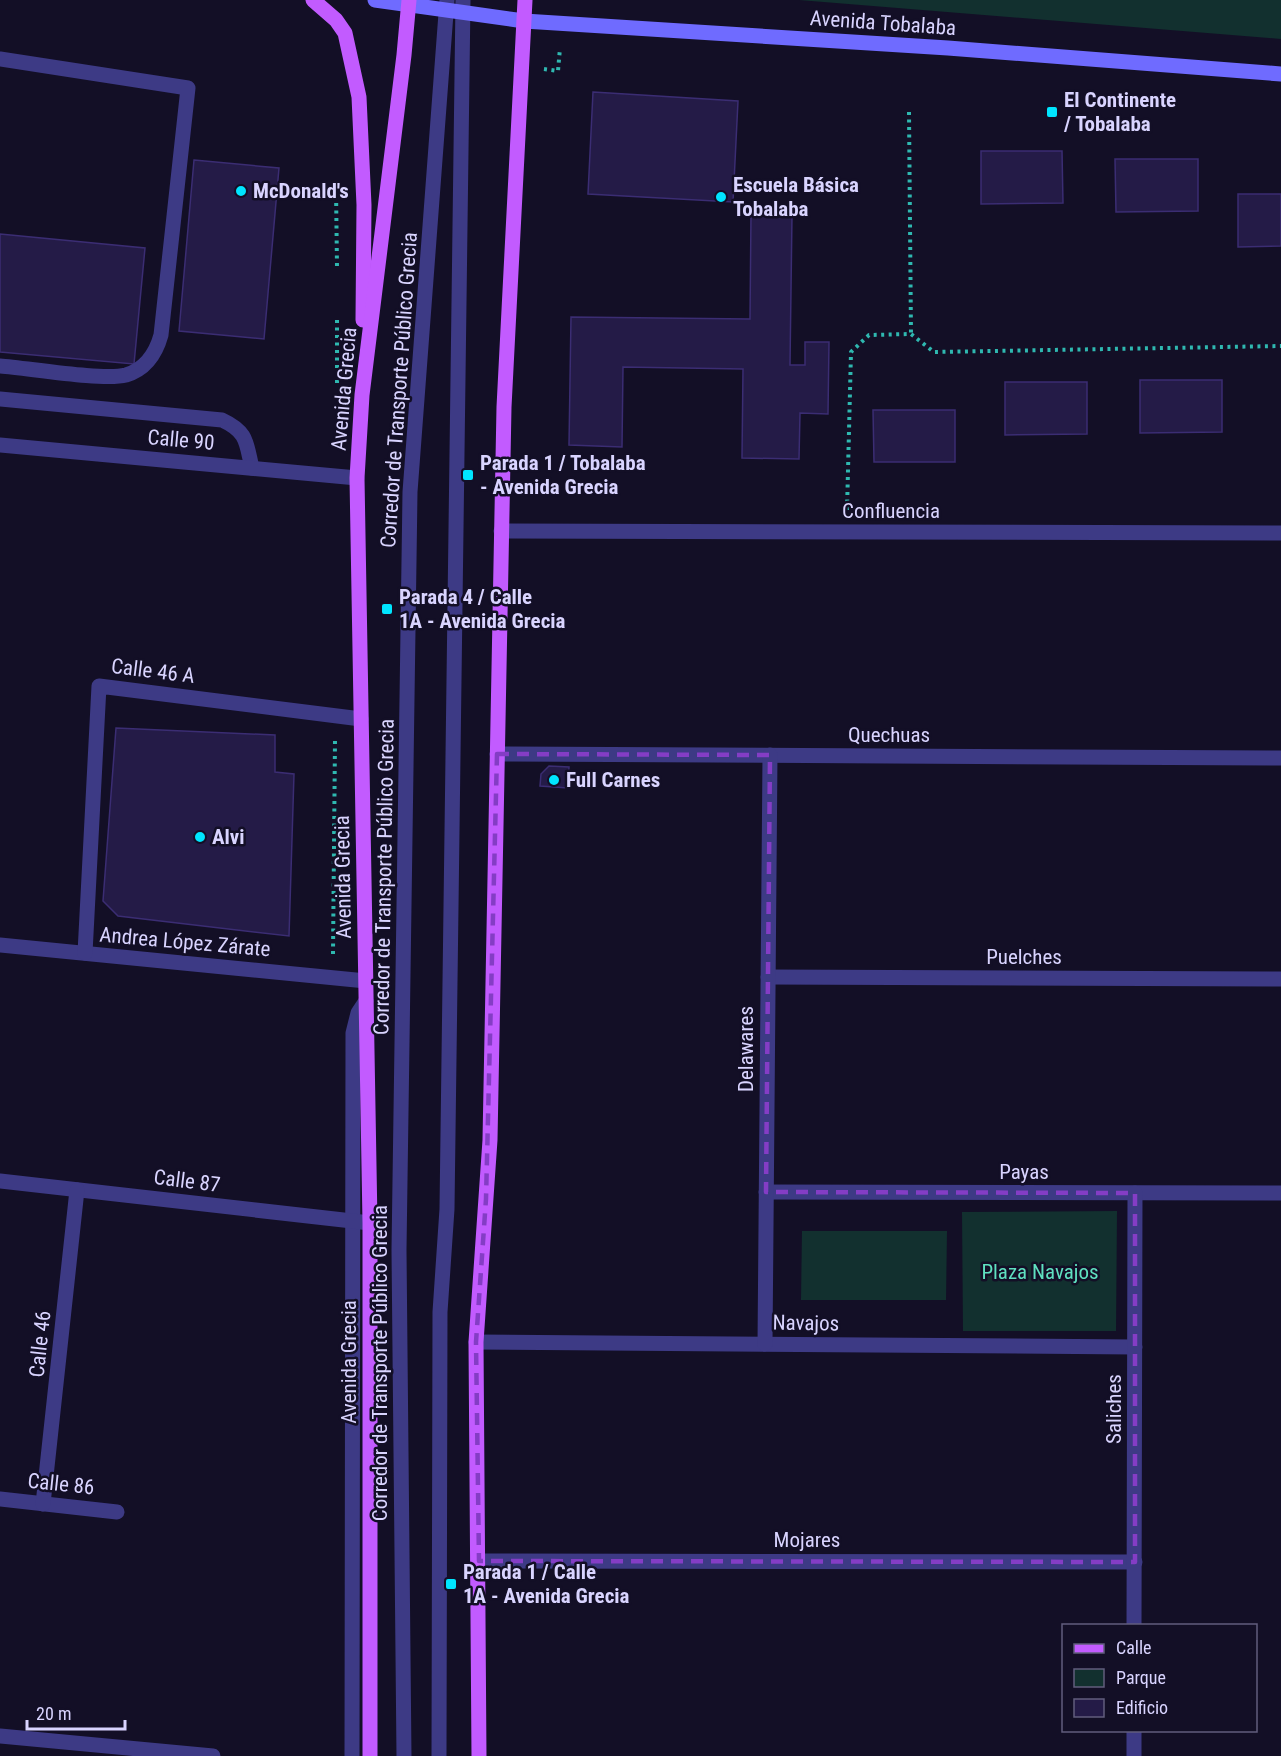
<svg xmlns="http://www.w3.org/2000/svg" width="1281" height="1756" font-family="'Roboto Condensed',sans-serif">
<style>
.green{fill:#12302f}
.building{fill:#241b47;stroke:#3b2d73;stroke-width:1.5}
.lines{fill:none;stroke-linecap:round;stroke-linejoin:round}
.path{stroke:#2fb8b0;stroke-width:4;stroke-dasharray:3 4.5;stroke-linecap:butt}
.lane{stroke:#3d3a85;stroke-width:15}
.street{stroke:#3d3a85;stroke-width:15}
.secondary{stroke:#6f6bff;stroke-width:15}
.primary{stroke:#c25bff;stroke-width:15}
.marked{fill:none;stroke:#843dc5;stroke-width:4.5;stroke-dasharray:12 8;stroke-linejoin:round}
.poi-dot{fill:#00e5ff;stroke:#130f26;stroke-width:2}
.labels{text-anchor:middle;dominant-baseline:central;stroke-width:5;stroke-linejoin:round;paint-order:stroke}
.street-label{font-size:21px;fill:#d9d4ff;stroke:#130f26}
.poi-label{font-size:21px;font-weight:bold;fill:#d9d4ff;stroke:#130f26;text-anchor:start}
.park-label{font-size:21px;fill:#5fe0c0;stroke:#130f26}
</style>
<rect width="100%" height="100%" fill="#130f26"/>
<!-- green -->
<g class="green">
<polygon points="799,0 1281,0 1281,39"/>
<polygon points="1117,1211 1116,1331 963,1331 962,1212"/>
<polygon points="802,1231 947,1231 946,1300 801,1300"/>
</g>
<!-- building -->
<g class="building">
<polygon points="593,92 738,101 733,202 588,194"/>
<polygon points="981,151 1062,151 1063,203 981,204"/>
<polygon points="1115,159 1198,159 1198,211 1116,212"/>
<polygon points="194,160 279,168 264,339 179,331"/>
<polygon points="1238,194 1281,194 1281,246 1238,247"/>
<polygon points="751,215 792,215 790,365 805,365 805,342 829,342 828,414 800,413 799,459 742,458 743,369 623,367 622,447 569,445 571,317 750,319"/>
<polygon points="0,234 145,248 134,364 0,352"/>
<polygon points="1140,380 1222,380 1222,432 1140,433"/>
<polygon points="1005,382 1087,382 1087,434 1005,435"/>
<polygon points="873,410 955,410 955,462 874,462"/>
<polygon points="116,728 275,735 275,772 294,774 289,936 118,916 103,901"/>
<polygon points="549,766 569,767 568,788 540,786 541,774"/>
</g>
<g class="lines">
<!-- path -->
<g class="path">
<polyline points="544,69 558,71 560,48"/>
<polyline points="909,112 911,334"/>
<polyline points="336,188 337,267"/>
<polyline points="337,320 337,384"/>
<polyline points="847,510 851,352 869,335 911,334 934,352 1281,346"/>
<polyline points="333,954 335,740"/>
</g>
<!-- lane -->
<g class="lane">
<path d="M0 59 188 88 161 335C156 353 146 369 126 375 103 381 28 368 0 366"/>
<path d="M0 399 222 420C248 432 246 443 252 468"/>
<polyline points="352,1756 353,1033 358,1013 366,1001"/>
<polyline points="404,1756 399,1250 410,492 447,0"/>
<polyline points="439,1756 440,1312 447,1209 463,0"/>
</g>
<!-- street -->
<g class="street">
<polyline points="0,445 357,478"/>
<polyline points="501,531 1281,533"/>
<polyline points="497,754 1281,758"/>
<polyline points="0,945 366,981"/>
<polyline points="85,953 99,686 361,719"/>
<polyline points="768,977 1281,979"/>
<polyline points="0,1181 370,1223"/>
<polyline points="766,1192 1281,1193"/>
<polyline points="476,1342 1135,1347"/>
<polyline points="765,1344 770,755"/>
<polyline points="0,1499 117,1512"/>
<polyline points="43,1504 77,1190"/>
<polyline points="479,1561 1135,1562"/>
<polyline points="1134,1626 1135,1193"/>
<polyline points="0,1736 213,1756"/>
<polyline points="1134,1756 1134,1730"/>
</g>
<!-- secondary -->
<polyline class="secondary" points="375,0 524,21 948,48 1281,74"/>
<!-- primary -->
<g class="primary">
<polyline points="313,0 336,20 345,33 359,97 364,205 363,320"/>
<polyline points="370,1756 370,1223 357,478 362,395 404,55 409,0"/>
<polyline points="479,1756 476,1342 490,1140 504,407 525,0"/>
</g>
</g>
<!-- marked area -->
<path class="marked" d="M497 754 770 755 766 1192 1135 1193V1562L479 1561 476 1342 486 1199Z"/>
<!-- markers -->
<g class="poi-dot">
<rect x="1046" y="106" width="12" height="12" rx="3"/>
<circle cx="241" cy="191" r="6"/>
<circle cx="721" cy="197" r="6"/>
<rect x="462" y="469" width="12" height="12" rx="3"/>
<rect x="381" y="603" width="12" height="12" rx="3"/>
<circle cx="554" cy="780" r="6"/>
<circle cx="200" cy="837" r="6"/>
<rect x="445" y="1578" width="12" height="12" rx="3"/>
</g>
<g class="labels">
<!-- street labels -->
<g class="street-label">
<text transform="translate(883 23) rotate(4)">Avenida Tobalaba</text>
<text transform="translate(344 389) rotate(-85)">Avenida Grecia</text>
<text transform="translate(399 390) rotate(-86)">Corredor de Transporte Público Grecia</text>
<text transform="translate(181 440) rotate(5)">Calle 90</text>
<text x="891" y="511">Confluencia</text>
<text transform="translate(153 671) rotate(7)">Calle 46 A</text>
<text x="889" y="735">Quechuas</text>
<text transform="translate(343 877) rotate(-91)">Avenida Grecia</text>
<text transform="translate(384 877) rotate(-89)">Corredor de Transporte Público Grecia</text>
<text transform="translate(185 942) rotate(5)">Andrea López Zárate</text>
<text x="1024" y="957">Puelches</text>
<text transform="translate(746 1049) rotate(-90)">Delawares</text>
<text x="1024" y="1172">Payas</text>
<text transform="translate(187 1181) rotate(7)">Calle 87</text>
<text transform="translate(806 1323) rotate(1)">Navajos</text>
<text transform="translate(40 1344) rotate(-84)">Calle 46</text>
<text transform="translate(349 1362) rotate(-90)">Avenida Grecia</text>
<text transform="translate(380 1363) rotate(-90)">Corredor de Transporte Público Grecia</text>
<text transform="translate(1114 1409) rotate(-90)">Saliches</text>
<text transform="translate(61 1484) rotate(6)">Calle 86</text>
<text x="807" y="1540">Mojares</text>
</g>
<!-- poi labels -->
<g class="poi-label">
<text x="1064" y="100">El Continente<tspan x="1064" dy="24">/ Tobalaba</tspan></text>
<text x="733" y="185">Escuela Básica<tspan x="733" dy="24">Tobalaba</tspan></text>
<text x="253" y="191">McDonald's</text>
<text x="480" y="463">Parada 1 / Tobalaba<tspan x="480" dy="24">- Avenida Grecia</tspan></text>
<text x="399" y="597">Parada 4 / Calle<tspan x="399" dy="24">1A - Avenida Grecia</tspan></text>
<text x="566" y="780">Full Carnes</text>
<text x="212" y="837">Alvi</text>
<text x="463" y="1572">Parada 1 / Calle<tspan x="463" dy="24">1A - Avenida Grecia</tspan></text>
</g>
<!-- park labels -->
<g class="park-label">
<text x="1040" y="1272">Plaza Navajos</text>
</g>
</g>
<!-- legend -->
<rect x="1062" y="1624" width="195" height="108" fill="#130f26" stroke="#625e7d" stroke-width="1.5"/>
<rect x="1074" y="1644" width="30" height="9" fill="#c25bff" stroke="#625e7d" stroke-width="1.5"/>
<text x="1116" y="1654" font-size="18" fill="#d9d4ff">Calle</text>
<rect x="1074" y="1669" width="30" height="18" fill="#12302f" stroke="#625e7d" stroke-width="1.5"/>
<text x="1116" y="1684" font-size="18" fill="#d9d4ff">Parque</text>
<rect x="1074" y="1699" width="30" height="18" fill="#241b47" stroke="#625e7d" stroke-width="1.5"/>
<text x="1116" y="1714" font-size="18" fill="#d9d4ff">Edificio</text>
<!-- scale -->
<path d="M27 1720v9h98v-9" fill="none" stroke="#d9d4ff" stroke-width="3"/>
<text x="36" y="1720" font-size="18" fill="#d9d4ff" stroke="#130f26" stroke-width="4.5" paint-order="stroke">20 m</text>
</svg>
